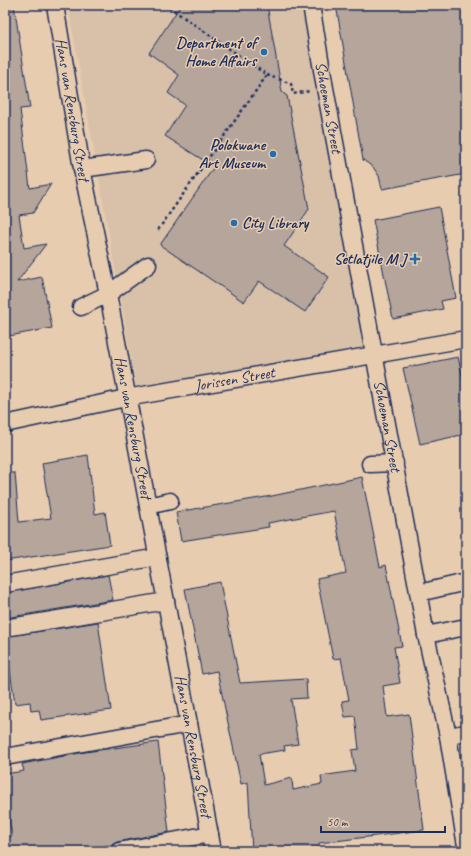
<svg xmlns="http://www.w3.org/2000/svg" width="471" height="856" font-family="Caveat,sans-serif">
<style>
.built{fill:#d9c0a9}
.building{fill:#b5a59b;stroke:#1b2f5e}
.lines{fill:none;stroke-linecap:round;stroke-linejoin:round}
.minor-casing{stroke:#1b2f5e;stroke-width:19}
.path{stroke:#1b2f5e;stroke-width:2.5;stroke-dasharray:3 3;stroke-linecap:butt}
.minor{stroke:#e8ccaf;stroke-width:16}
.poi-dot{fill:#1f6fb2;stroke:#e8ccaf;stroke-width:1.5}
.labels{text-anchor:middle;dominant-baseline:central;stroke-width:3;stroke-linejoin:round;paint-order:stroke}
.poi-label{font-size:16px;font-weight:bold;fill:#1b2f5e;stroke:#e8ccaf;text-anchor:end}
.street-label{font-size:16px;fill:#1b2f5e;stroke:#e8ccaf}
</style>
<rect width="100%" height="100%" fill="#e8ccaf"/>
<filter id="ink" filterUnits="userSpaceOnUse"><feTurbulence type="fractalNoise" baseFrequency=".025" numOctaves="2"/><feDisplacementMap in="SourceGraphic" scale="8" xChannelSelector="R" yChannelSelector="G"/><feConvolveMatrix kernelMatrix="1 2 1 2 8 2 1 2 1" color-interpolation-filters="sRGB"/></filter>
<g filter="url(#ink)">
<!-- built -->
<polygon class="built" points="68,5 312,5 370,348 137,391"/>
<!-- building -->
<g class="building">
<polygon points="5,5 14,5 30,108 20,109 30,188 51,184 33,213 19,215 24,248 46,244 17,282 42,277 52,328 9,336 7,328 5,329"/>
<polygon points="181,5 267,5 282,92 287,96 309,209 284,246 329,277 305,312 259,281 244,302 160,245 214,167 165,136 185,105 168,93 179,75 149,53"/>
<polygon points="336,5 466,5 466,174 382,189 379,176 373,167 363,160"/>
<polygon points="439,207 456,298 441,301 443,309 393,319 373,220"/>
<polygon points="458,357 466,392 466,434 420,444 403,368"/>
<polygon points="88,455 95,514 105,512 110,545 5,561 5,473 15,473 19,522 51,518 42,463"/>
<polygon points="362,477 380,567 386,565 402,646 394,647 400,683 383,686 387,717 409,714 424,830 319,843 319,849 303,851 252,851 248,782 241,784 217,671 202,674 185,589 220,582 240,683 306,679 307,698 291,699 298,744 284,746 285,750 259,754 264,785 292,778 293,790 322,784 321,776 355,771 352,750 359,749 355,716 345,717 342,701 349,700 341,658 333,659 317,579 346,573 334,511 268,523 269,527 181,541 176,512 272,496"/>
<polygon points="108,575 113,600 5,618 5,593"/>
<polygon points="98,622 111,710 41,720 39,710 31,711 30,702 15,704 5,637"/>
<polygon points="158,742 169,832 117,842 112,845 103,846 103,849 88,851 5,851 5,838 12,836 5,798 5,774 24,771 22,764 85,752"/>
</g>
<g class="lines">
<defs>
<g id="minor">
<path id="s1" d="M55 5 82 169 108 294 213 851"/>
<path id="s2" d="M311 5 325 88 426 635 448 736 466 846"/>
<polyline points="82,169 146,160"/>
<polyline points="81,307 108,294 148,265"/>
<path id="s3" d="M5 424 126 398 466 339"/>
<polyline points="370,464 395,463"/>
<polyline points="148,506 170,501"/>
<polyline points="5,584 158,557"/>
<polyline points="419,593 466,582"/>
<polyline points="5,628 166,601"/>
<polyline points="426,635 466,627"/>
<polyline points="448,736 466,733"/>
<polyline points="5,757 189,724"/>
<polyline points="119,851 210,834"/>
</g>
</defs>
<!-- minor casing -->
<use href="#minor" class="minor-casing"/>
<!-- path -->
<g class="path">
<polyline points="267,75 275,78"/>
<polyline points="279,79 291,84 293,94 310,91"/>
<polyline points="158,230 267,75 166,5"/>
</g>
<!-- minor -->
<use href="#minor" class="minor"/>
</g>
</g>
<!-- markers -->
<g class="poi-dot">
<circle cx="264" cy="52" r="4"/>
<circle cx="273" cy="154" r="4"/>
<circle cx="234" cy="223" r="4"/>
<path d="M413 253h4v4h4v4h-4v4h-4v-4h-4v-4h4z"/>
</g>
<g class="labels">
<!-- poi labels -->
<g class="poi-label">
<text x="256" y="43">Department of<tspan x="256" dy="18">Home Affairs</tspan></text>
<text x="265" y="145">Polokwane<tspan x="265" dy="18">Art Museum</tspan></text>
<text x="242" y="223" text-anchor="start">City Library</text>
<text x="406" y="259">Setlatjile M J</text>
</g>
<!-- street labels -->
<g class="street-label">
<text stroke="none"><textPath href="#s2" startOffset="104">Schoeman Street</textPath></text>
<text stroke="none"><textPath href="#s1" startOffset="106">Hans van Rensburg Street</textPath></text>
<text stroke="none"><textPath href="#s3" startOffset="234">Jorissen Street</textPath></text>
<text stroke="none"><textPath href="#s2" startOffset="428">Schoeman Street</textPath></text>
<text stroke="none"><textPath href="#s1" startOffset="430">Hans van Rensburg Street</textPath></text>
<text stroke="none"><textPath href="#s1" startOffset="754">Hans van Rensburg Street</textPath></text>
</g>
</g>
<!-- margin -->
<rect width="471" height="856" fill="none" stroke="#e8ccaf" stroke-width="20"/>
<rect x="10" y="10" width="451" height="836" fill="none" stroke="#1b2f5e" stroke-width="1.5" filter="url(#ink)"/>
<!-- scale -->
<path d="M321 826v6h124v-6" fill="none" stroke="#1b2f5e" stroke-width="2"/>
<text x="327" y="826" font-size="12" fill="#1b2f5e" stroke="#e8ccaf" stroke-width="3" paint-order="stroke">50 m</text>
</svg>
